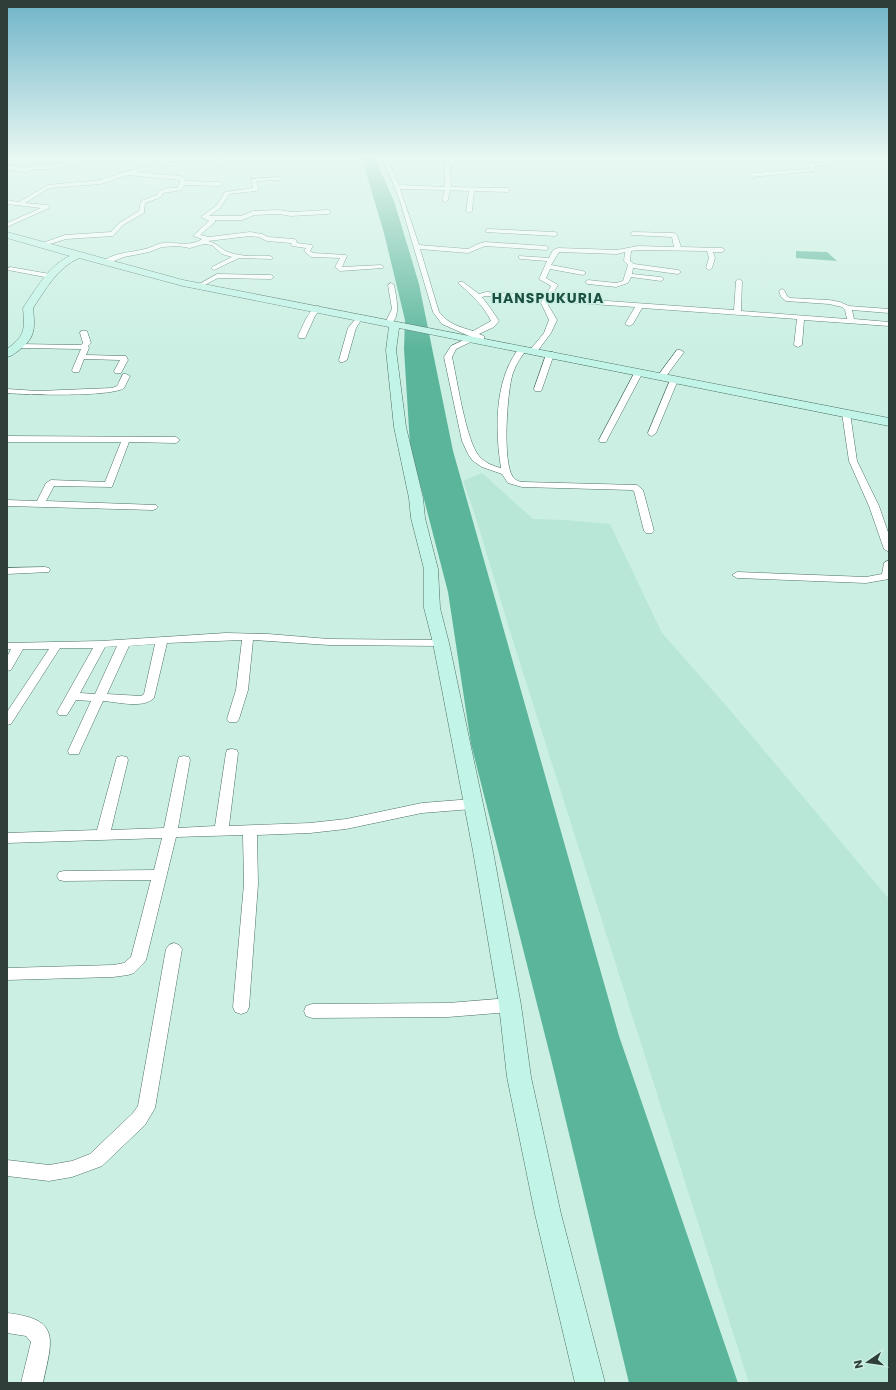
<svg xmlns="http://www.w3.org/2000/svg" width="896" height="1390" font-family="Poppins,sans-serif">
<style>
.built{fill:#b8e7d7}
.water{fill:#5bb59b}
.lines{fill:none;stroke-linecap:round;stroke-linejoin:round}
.street-casing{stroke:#4e7065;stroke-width:1}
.secondary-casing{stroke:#4e7065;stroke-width:1}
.street{fill:#fff;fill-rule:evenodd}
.secondary{fill:#c3f4e8;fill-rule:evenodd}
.labels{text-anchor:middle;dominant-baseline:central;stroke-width:3.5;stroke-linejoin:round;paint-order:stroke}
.far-district-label{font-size:14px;font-weight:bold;letter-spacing:1px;fill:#1c5042;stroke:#cbf0e3}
</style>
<rect width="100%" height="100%" fill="#cbf0e3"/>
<!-- built -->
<polygon class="built" points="482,473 533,519 566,520 610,524 662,633 730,710 889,899 889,1383 749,1383 513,641 475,515 463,481"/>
<!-- water -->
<g class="water">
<polygon points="359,156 374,156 394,201 419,284 453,451 619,1036 738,1383 629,1383 552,1063 471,744 448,592 410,445 404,349 405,320 384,233 364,166"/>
<polygon points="796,251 827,252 837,261 796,258"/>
</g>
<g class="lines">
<defs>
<g id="street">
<polygon points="83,156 88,156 81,162 52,169 35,169 25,172 7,169 7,165 25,168 35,165 52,165 77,160"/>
<polygon points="151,156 168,159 168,163 252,158 254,159 252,160 168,165 162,164 163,161 153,160"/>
<path d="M382 156H400L387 157 399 185 445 187V164L451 161 447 156H451L456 161 450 165 451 187 508 188 511 190 508 192 474 191 472 211 469 213 466 211 469 191 450 190 448 200 445 202 442 200 445 190 400 189 419 245 468 249 478 244 485 242 546 246 549 248 546 250 485 246 468 253 420 249 439 312C448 324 460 327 473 331L491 321C483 305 472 295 459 284V282H463L479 294 486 292 545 296 551 286 539 279 547 261 521 259 519 258V256L549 258 553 250 558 248 617 250 638 246 674 247 672 237 631 235V233L633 232 674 233 677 235 681 247 722 248 725 250 722 252H713L715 258 712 268 709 270 706 268 709 258 707 251 638 250 631 251 630 261 634 264 678 270 681 272 678 274 633 268 632 274 661 277 664 279 661 281 631 277 628 283 616 287 588 284 585 282 588 280 616 283 623 281 628 265 624 261 625 252 617 254 559 252 551 265 583 271 586 273 583 275 550 269 546 278 558 285 551 297 734 310 736 281 739 279 742 281 741 311 847 319 845 310 842 307 829 304 786 301 781 297 779 291 782 289 784 290 787 296 790 298 829 300 840 302 849 306 889 309V313L852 310 854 319 889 322V326L804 320 802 345 798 347 794 345 797 319 642 308 633 324 629 326 625 324 635 307 549 301 547 303 557 320 551 333 536 353H533L529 351 544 333 549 320 541 303 542 300 486 296 482 297 491 309 499 321 494 327 479 334 484 336V340H478L442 324 433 312 400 201Z"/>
<polygon points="578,156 583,156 579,159 575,159 575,157"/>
<polygon points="826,156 830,156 834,164 813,166 815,169 813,171 752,177 749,175 752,173 809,169 808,164 829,162"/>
<path d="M153 166 156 168 155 169 135 172 180 176 184 178 185 181 220 182 223 184 220 186 184 185 181 190 163 193 161 197 145 203 144 213 123 225 113 236 66 239 40 247 37 245 65 235 111 232 119 223 139 211 141 201 157 195C161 187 170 188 177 188L180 182V180L128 175 101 184 49 188 25 203 47 205 50 207 49 208 7 227V223L41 208 7 204V200L19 202 48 185 100 180 124 172Z"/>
<path d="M278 177 281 179 280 180 256 181 259 189 256 191 229 194 221 207 209 216H241L253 211 279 210 291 212 328 210 331 212 328 214 291 216 279 214 254 215 242 220H215V222L200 235 209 237 250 232 262 234 268 237 294 239 296 240 297 243 312 245 313 246 310 251 313 253 346 255 347 256 342 267 381 265 384 267 383 268 340 271 335 267 340 258 311 257 304 251 306 248 292 246 291 243 267 241 259 237 250 236 208 241C217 243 220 249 228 252 241 257 256 256 270 256L273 258 272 259 239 258 214 270 211 268 212 267 232 257 222 254 212 245 204 244 190 248 178 246 162 247 149 252 124 257 106 264 101 263C113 252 130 253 145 249 151 248 156 244 163 243 175 242 192 247 202 239L193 236 209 221 201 217 217 205 225 192 253 188 251 179Z"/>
<polygon points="488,229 555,232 558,234 555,236 486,232 486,230"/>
<polygon points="10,267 50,274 53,276 50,278 8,270 7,269"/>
<polygon points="217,274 271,275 274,277 271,279 218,278 201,287 196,286"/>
<path d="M391 283 394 285C396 296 402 319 389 325L385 323 392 309 388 285Z"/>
<path d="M318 306 321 308 315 316 306 336 305 338H299L298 336C303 326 308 310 318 306Z"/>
<polygon points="360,315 363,317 356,328 347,360 343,362 340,362 339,360 348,328 358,316"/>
<polygon points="81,331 87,331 91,343 88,346 89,348 86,355 126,356 128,360 121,373 115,373 114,371 120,360 84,359 79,372 73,372 72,370 81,349 18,348 14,346 18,344 81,345 83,343 80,333"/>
<path d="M470 337H473V341L456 349 452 357C457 379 466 441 479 456 485 463 493 466 501 468 495 430 494 379 520 347H526L527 349C521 357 516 364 513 373 507 390 502 463 513 477 516 481 520 482 524 482L637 485 643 490 654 531 652 533H646L644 531 634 491 632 490 522 487 508 483 502 474 482 467 473 461 468 454 462 441 444 357 451 346Z"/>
<polygon points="677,350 680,350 684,352 664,379 658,379 657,377"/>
<polygon points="547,352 553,352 554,354 542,389 541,391 535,391 534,389"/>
<polygon points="636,370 639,370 643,372 607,440 606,442 600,442 599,440"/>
<path d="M123 374H126L130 376 124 388C113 397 25 395 7 393V389L38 391 112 388 117 386Z"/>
<polygon points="671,378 677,378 678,380 656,433 652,436 649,435 648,433"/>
<polygon points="843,411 849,411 850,413 857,461 879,506 889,535 889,552 884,549 869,506 849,461 842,413"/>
<polygon points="7,436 176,437 180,440 176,443 129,442 112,487 54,486 46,501 156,505 158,507 156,509 153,510 7,506 7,500 37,501 46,483 51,480 105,482 121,442 7,442"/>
<polygon points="889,560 889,579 866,583 737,578 732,575 737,572 866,577 882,574 884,563"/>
<polygon points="45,567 49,568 50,570 49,572 7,574 7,568"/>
<path d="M226 633 268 634 329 639 441 640 445 641 447 643 445 645 441 646 329 645 253 640 248 690 239 719 237 722H229L227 719 236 690 242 640 167 643 154 698C143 709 118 702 103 701L80 751 79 754H69L68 751 91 701 76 700 67 715H59L57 712 93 648H60L11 724 7 725V712L49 649H23L11 670 7 671V657L11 649H7V643L101 641ZM155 644 144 694 141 696 107 694 129 646ZM117 646 95 694 80 693 105 647Z"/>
<polygon points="232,749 237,750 238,753 229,826 310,823 346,819 422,803 472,799 477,801 479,804 477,807 472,809 422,813 346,829 310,833 257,835 258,884 249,1007 247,1012 241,1014 235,1012 233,1007 244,884 243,835 176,837 146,960 143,964 134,973 128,975 113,977 7,980 7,968 113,965 124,963 131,957 151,880 64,881 59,880 57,876 59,872 64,871 154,870 162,838 7,843 7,833 97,830 116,760 117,757 122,756 127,757 128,760 111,830 164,828 178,760 179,757 184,756 189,757 190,760 178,828 215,826 226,753 227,750"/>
<polygon points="174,943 179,945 182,949 155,1108 145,1125 102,1166 72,1177 49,1181 7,1176 7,1160 49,1165 72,1161 90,1154 133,1113 138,1106 166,949 169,945"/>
<polygon points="510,998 516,1000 518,1005 516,1010 510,1012 448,1017 312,1018 306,1016 304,1011 306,1006 312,1004 448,1003"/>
<path d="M7 1313C62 1319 52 1340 43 1383H21L31 1342 26 1336 7 1333Z"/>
</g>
<path id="secondary" d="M7 232 183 280 889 418V426L399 328 396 350 406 427 423 498 425 518 438 569 440 608 449 643 493 851 521 1005 531 1077 561 1214 605 1383H575L535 1214 507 1077 499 1005 473 851 433 643 424 608V569L411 518 409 498 394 427 386 350 389 327 183 286 79 258C57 268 46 289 33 308 35 328 36 338 18 351 14 354 12 356 7 357V349C25 336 25 330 23 308 36 289 49 265 70 256L7 238Z"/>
</defs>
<!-- street casing -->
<use href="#street" class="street-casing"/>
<!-- secondary casing -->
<use href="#secondary" class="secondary-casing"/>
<!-- street -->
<use href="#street" class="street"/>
<!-- secondary -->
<use href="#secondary" class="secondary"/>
</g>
<!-- sky -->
<linearGradient id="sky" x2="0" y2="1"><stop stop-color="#6fb4c9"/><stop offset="0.45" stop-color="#e8f8f2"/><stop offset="1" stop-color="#e8f8f2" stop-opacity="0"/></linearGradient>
<rect width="896" height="350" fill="url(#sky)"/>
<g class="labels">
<!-- far-district labels -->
<g class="far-district-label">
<text x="548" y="298">HANSPUKURIA</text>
</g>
</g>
<!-- border -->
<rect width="896" height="1390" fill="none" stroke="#2f3e39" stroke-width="16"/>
<!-- north arrow -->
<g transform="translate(868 1362) rotate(257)" stroke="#cbf0e3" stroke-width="3" paint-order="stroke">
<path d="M0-3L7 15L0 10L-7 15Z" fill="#2f3e39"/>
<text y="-6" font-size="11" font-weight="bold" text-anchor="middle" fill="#2f3e39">N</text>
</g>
</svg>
